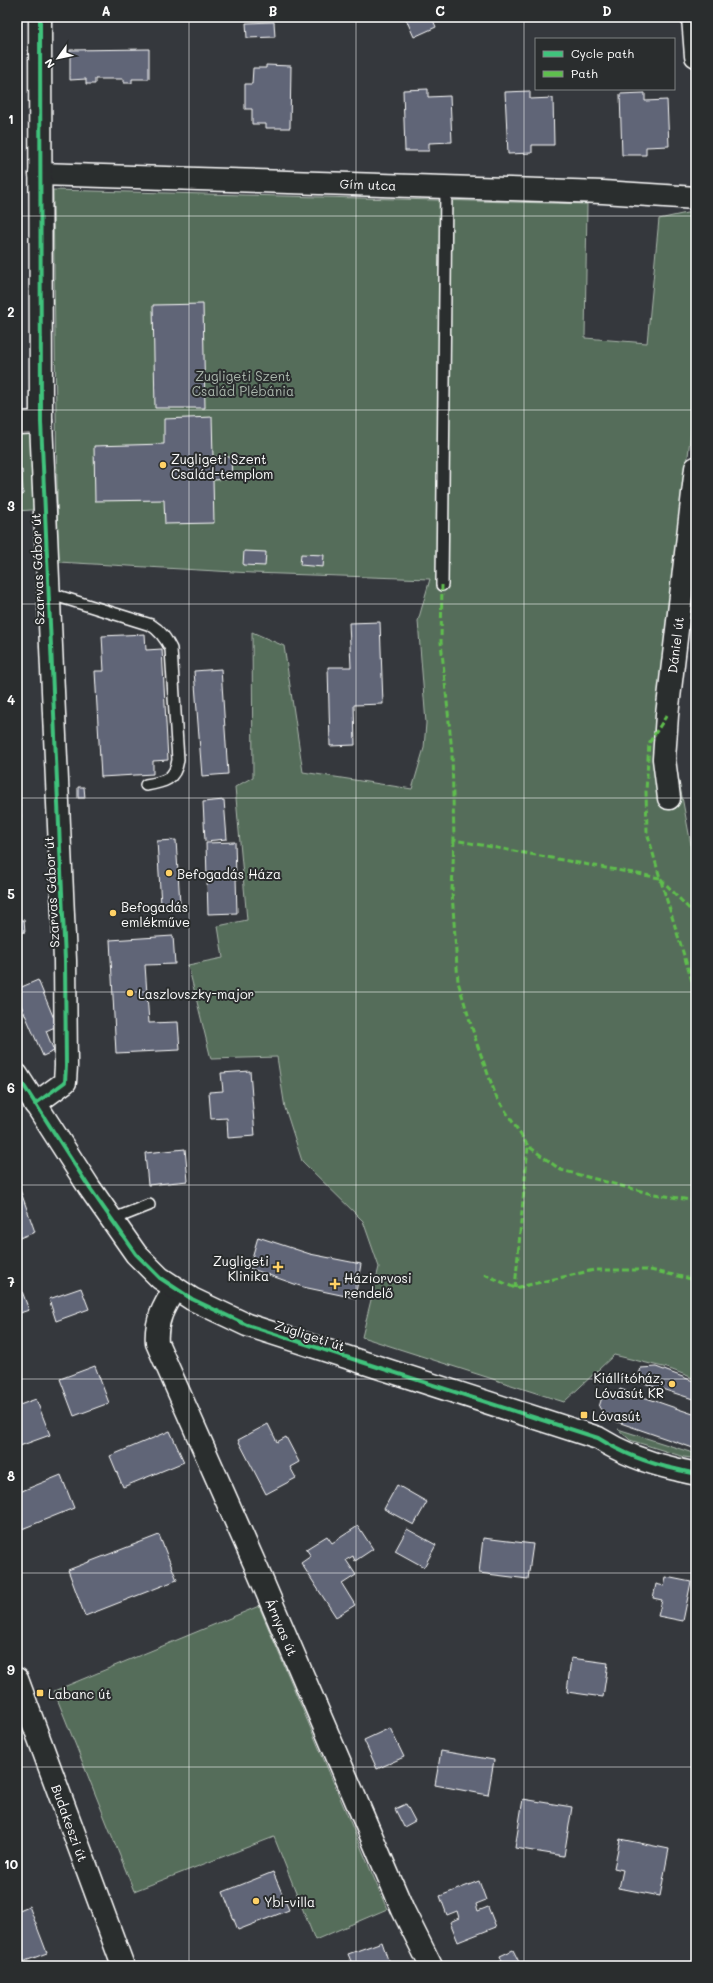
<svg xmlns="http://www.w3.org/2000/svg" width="713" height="1983" font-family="Mali,sans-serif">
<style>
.green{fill:#556d5a;stroke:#aab6ac}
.building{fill:#606577;stroke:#fff}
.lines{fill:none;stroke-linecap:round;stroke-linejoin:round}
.lane-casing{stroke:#fff;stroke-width:14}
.street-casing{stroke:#fff;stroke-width:25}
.secondary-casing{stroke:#fff;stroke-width:25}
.lane{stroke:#2a2d2e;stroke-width:11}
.street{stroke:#2a2d2e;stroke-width:22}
.secondary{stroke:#2a2d2e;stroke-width:22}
.quiet{stroke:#5fbe4e;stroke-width:3;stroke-dasharray:6 3;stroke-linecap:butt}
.cycleway-casing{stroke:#2a2d2e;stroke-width:6}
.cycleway{stroke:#40c37c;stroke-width:4}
.grid{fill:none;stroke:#fff;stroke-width:1;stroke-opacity:0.55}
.poi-dot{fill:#ffd166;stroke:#2a2d2e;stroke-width:1.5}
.labels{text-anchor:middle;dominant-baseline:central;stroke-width:4;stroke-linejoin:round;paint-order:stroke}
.street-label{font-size:13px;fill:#fff;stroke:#2a2d2e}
.park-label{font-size:13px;fill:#aab6ac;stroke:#2a2d2e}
.poi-label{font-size:13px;fill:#fff;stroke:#2a2d2e;text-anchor:start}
.neatline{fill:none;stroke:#fff;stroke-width:1.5}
.grid-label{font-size:13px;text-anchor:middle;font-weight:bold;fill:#fff}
</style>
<rect width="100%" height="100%" fill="#35383d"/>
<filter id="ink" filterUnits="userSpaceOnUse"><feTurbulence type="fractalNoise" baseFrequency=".025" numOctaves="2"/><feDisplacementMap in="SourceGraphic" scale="8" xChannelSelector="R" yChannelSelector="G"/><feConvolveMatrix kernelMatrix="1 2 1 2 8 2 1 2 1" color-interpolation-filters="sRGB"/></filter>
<g filter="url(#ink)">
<!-- green -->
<g class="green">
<polygon points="53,190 587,204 585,338 647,343 659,219 696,211 696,389 659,700 669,728 696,871 696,1379 667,1368 614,1355 564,1402 362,1337 379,1267 363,1221 302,1161 285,1108 277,1057 211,1059 188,965 223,958 218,926 247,920 235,787 253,777 252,632 284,646 303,772 412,789 424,748 426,723 418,621 430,579 252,573 58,562"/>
<polygon points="41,422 45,509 17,511 17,423"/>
<polygon points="618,1429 696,1454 696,1457 692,1458 684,1457 630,1440"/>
<polygon points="259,1606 387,1909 315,1940 274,1837 134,1891 54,1691"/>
</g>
<!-- building -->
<g class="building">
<polygon points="405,17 441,17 433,20 436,27 414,37"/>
<polygon points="274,22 275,37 247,38 246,23"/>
<polygon points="149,49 149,79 132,79 132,83 124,83 124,79 95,79 95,84 86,84 86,79 70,80 70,50"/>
<polygon points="266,65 291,66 290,128 266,128 266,124 252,124 252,109 245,109 245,84 252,84 253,68 266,68"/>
<polygon points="428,89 428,97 450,96 452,142 429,143 429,151 405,151 403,90"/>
<polygon points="530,91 530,99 553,98 554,145 532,145 532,153 508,154 505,92"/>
<polygon points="645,93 645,101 667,100 669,146 646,147 646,155 622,155 620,94"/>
<polygon points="203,304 205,408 155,408 153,305"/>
<polygon points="212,417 213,457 231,457 232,479 213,480 214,523 165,524 164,500 95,501 94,446 164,444 164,419"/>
<polygon points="17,470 22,470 23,495 17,495"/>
<polygon points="244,551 266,552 265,566 243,565"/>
<polygon points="301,554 324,555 323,567 300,565"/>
<polygon points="380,622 383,704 354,705 355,745 330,746 328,667 351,667 349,623"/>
<polygon points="145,634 146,650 162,649 168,760 153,761 153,774 101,777 95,671 104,671 102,636"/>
<polygon points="221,669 228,774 202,776 194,671"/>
<polygon points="17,781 21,817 17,817"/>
<polygon points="78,787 84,787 85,798 78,798"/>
<polygon points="224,800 227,839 205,841 203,802"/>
<polygon points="176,840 180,904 161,905 157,841"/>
<polygon points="235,842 237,913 208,914 206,843"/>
<polygon points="17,920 24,920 25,932 17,933"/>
<polygon points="173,936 175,964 145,965 149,1023 178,1022 180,1050 116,1053 110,940"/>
<polygon points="38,980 57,1026 46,1031 54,1051 43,1056 17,996 17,989"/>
<polygon points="250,1071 255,1136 228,1138 227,1118 211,1119 209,1092 223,1091 221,1073"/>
<polygon points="185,1149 188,1181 148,1185 145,1153"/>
<polygon points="17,1181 35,1232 17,1239"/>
<polygon points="258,1237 310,1254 361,1264 355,1298 303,1287 249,1268"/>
<polygon points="17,1278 29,1310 17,1314"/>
<polygon points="81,1288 89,1309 56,1321 49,1299"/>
<polygon points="95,1366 109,1403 74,1416 60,1379"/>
<polygon points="656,1367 696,1382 696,1400 637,1381 641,1368"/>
<polygon points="620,1389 696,1415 696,1449 609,1419 611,1415 604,1413 599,1407 603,1394 610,1391 618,1393"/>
<polygon points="36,1399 50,1435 17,1447 17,1406"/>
<polygon points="268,1424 277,1442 286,1437 299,1462 290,1467 296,1478 266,1494 238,1440"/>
<polygon points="170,1431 184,1462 123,1487 110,1456"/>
<polygon points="61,1475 74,1508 17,1531 17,1493"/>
<polygon points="397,1485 427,1502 414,1525 384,1509"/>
<polygon points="358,1526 373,1549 355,1561 353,1556 346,1560 356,1575 342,1584 355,1605 336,1617 301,1563 311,1556 306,1549 327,1536 332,1543"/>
<polygon points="407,1529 436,1545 424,1567 395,1551"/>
<polygon points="159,1535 177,1580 85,1616 68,1570"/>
<polygon points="483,1538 533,1544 528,1579 479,1573"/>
<polygon points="666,1577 691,1582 683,1621 658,1616 662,1600 653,1598 656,1584 664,1586"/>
<polygon points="571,1658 608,1663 603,1697 567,1692"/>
<polygon points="390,1728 404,1757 377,1769 364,1740"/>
<polygon points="441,1751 494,1760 488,1795 435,1785"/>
<polygon points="523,1799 572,1807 564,1856 515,1848"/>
<polygon points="406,1804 415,1821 404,1827 395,1809"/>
<polygon points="620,1839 669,1849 660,1896 619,1888 623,1870 614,1868"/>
<polygon points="273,1872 289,1910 238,1930 223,1892"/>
<polygon points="479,1881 486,1900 476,1904 478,1911 488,1907 496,1927 458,1942 450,1922 459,1918 457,1911 447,1915 440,1896"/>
<polygon points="29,1906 47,1953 17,1964 17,1911"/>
<polygon points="382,1942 390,1966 353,1966 348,1954"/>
<polygon points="513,1950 521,1966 491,1966 502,1961 500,1956"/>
</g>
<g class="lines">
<defs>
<g id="lane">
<polyline points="442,585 446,187"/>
<path d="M48 593 151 625C161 631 166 639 171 649L178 760C175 780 164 782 146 785"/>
<polyline points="111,1220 149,1205"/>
</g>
<g id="street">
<polyline points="693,17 696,56"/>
<polyline points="40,174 603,192 696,198"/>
<polyline points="17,423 41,422"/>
<polyline points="669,798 664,759 667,715 696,468"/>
<polyline points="35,1104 65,1082 66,1066 65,960 41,422 40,17"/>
<path d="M175 1288C164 1306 155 1321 157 1343L257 1569 403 1910 431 1966"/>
</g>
<g id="secondary">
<path d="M17 1075 89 1187 136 1254 160 1278 192 1299 247 1325 598 1438C622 1453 647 1463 675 1469 682 1471 689 1472 696 1474"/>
<polyline points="17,1679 123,1966"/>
</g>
</defs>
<!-- lane casing -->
<use href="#lane" class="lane-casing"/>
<!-- street casing -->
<use href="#street" class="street-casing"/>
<!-- secondary casing -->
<use href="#secondary" class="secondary-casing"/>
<!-- lane -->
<use href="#lane" class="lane"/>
<!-- street -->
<use href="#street" class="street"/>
<!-- secondary -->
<use href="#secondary" class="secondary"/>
<!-- quiet -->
<g class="quiet">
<polyline points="442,585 441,642 452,752 454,840 660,878 696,994"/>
<polyline points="667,715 649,743 646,791 647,832 660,878 696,916"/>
<polyline points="454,840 452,892 458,982 477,1044 496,1096 528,1146 561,1170 648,1193 696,1201"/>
<polyline points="484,1274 515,1288 594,1270 650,1270 696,1280"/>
<polyline points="515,1288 528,1146"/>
</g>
<defs>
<g id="cycleway">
<path d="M17 1075 89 1187 136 1254 160 1278 192 1299 247 1325 598 1438C622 1453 647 1463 675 1469 682 1471 689 1472 696 1474"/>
<polyline points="35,1104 65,1082 66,1066 65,960 41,422 40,17"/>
</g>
</defs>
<!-- cycleway casing -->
<use href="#cycleway" class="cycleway-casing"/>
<!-- cycleway -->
<use href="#cycleway" class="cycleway"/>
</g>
</g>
<!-- grid -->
<path class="grid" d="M189 17V1966M356 17V1966M524 17V1966M17 216H696M17 410H696M17 604H696M17 798H696M17 992H696M17 1185H696M17 1379H696M17 1573H696M17 1767H696"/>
<!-- markers -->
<g class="poi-dot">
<circle cx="163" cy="465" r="4"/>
<circle cx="169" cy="873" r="4"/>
<circle cx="113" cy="913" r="4"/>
<circle cx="130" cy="993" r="4"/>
<path d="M276 1261h4v4h4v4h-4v4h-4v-4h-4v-4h4z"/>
<path d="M333 1278h4v4h4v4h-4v4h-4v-4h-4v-4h4z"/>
<circle cx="672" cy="1384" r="4"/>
<rect x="580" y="1411" width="8" height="8" rx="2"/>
<rect x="36" y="1689" width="8" height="8" rx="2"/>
<circle cx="256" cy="1901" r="4"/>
</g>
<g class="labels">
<!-- street labels -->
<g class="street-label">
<text transform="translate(368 184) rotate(2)">Gím utca</text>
<text transform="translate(37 569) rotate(-92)">Szarvas Gábor út</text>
<text transform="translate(675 645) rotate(-83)">Dániel út</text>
<text transform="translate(51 892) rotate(-93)">Szarvas Gábor út</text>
<text transform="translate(310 1335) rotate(18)">Zugligeti út</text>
<text transform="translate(282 1627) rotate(67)">Árnyas út</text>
<text transform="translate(70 1823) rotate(70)">Budakeszi út</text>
</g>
<!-- park labels -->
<g class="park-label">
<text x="243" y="375">Zugligeti Szent<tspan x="243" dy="15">Család Plébánia</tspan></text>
</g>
<!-- poi labels -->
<g class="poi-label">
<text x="171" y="458">Zugligeti Szent<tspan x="171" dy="15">Család-templom</tspan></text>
<text x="177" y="873">Befogadás Háza</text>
<text x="121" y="906">Befogadás<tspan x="121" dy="15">emlékműve</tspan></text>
<text x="138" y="993">Laszlovszky-major</text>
<text x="269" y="1260" text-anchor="end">Zugligeti<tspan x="269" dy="15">Klinika</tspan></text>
<text x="344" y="1277">Háziorvosi<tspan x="344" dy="15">rendelő</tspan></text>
<text x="664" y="1377" text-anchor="end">Kiállítóház,<tspan x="664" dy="15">Lóvasút KR</tspan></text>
<text x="592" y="1415">Lóvasút</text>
<text x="48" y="1693">Labanc út</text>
<text x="264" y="1901">Ybl-villa</text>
</g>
</g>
<!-- margin -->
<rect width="713" height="1983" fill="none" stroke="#2a2d2e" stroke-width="44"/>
<!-- legend -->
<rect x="535" y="38" width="140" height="52" fill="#2a2d2e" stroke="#7f8182"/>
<rect x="543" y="51" width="20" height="6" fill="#40c37c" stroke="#7f8182"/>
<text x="571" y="58" font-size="12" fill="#ffffff">Cycle path</text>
<rect x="543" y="71" width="20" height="6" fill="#5fbe4e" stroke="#7f8182"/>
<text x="571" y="78" font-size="12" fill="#ffffff">Path</text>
<!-- north arrow -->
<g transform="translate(58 58) rotate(237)" stroke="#2a2d2e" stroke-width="3" paint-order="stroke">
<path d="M0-3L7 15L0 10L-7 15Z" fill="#ffffff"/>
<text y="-6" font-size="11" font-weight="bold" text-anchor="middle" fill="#ffffff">N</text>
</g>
<rect x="22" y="22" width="669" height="1939" class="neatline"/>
<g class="grid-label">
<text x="106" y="16">A</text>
<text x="273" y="16">B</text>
<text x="440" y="16">C</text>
<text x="607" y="16">D</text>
<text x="11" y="124">1</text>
<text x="11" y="317">2</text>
<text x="11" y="511">3</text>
<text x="11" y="705">4</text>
<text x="11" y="899">5</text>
<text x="11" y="1093">6</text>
<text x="11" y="1287">7</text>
<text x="11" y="1481">8</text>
<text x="11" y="1675">9</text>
<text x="11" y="1869">10</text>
</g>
</svg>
